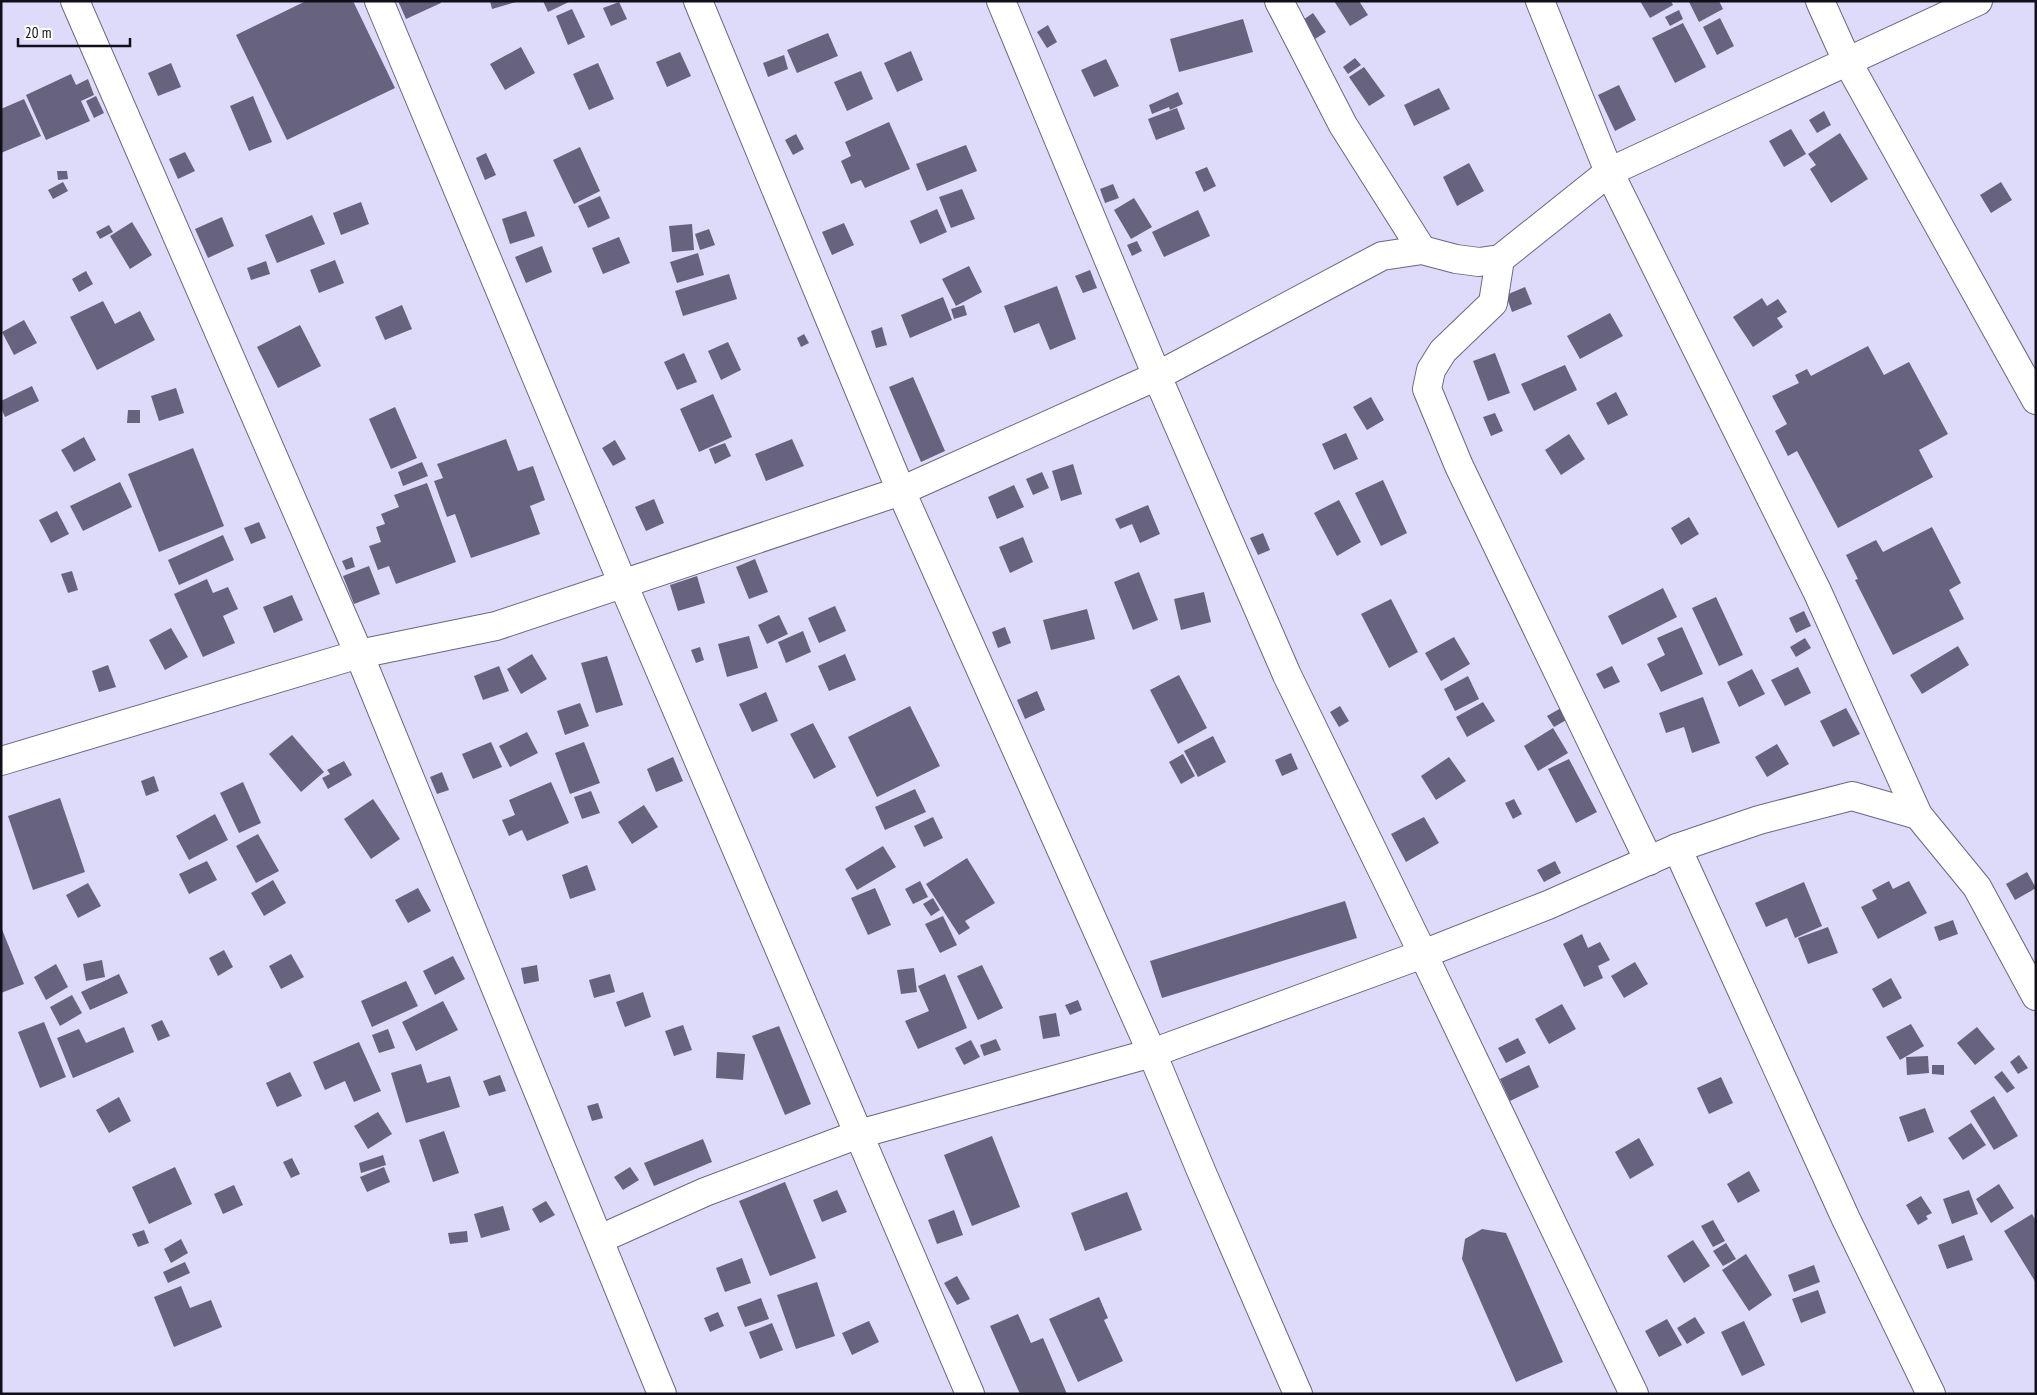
<svg xmlns="http://www.w3.org/2000/svg" width="2037" height="1395" font-family="'PT Sans Narrow',sans-serif">
<style>
.building{fill:#67637e}
.lines{fill:none;stroke-linecap:round;stroke-linejoin:round}
.minor-casing{stroke:#6b6782;stroke-width:30}
.minor{stroke:#fff;stroke-width:28}
</style>
<rect width="100%" height="100%" fill="#dedaf9"/>
<!-- building -->
<g class="building">
<polygon points="306,1 353,1 395,88 287,140 236,35"/>
<polygon points="398,1 440,1 441,3 406,19"/>
<polygon points="490,1 516,1 516,2 492,9"/>
<polygon points="543,1 571,1 548,12"/>
<polygon points="1334,1 1359,1 1368,15 1350,26"/>
<polygon points="1640,1 1671,1 1673,5 1650,18"/>
<polygon points="1691,1 1719,1 1723,9 1699,22 1689,2"/>
<polygon points="619,2 627,19 611,26 603,8"/>
<polygon points="572,9 585,37 568,45 556,16"/>
<polygon points="1679,10 1683,19 1670,26 1665,17"/>
<polygon points="1313,13 1326,32 1315,39 1303,20"/>
<polygon points="1720,18 1734,46 1717,55 1703,27"/>
<polygon points="1243,19 1253,52 1179,72 1170,39"/>
<polygon points="1683,23 1706,67 1675,83 1652,38"/>
<polygon points="1048,25 1057,42 1047,48 1037,32"/>
<polygon points="828,33 838,56 797,73 787,50"/>
<polygon points="521,47 535,73 505,90 490,64"/>
<polygon points="911,51 923,80 897,92 884,63"/>
<polygon points="680,52 691,76 667,87 656,62"/>
<polygon points="784,55 788,69 768,77 763,63"/>
<polygon points="1355,58 1361,65 1348,74 1343,67"/>
<polygon points="1106,59 1119,86 1094,97 1081,70"/>
<polygon points="171,63 181,87 158,96 148,73"/>
<polygon points="598,63 614,99 589,110 573,74"/>
<polygon points="1364,67 1385,96 1369,106 1349,77"/>
<polygon points="861,71 873,99 847,111 834,82"/>
<polygon points="71,74 76,85 88,79 94,95 81,101 90,121 46,140 26,95"/>
<polygon points="1619,85 1636,120 1615,131 1598,95"/>
<polygon points="1439,88 1450,109 1414,126 1404,105"/>
<polygon points="1178,92 1183,104 1170,110 1169,107 1152,114 1149,105"/>
<polygon points="96,96 104,113 94,118 86,101"/>
<polygon points="253,96 272,142 249,151 230,106"/>
<polygon points="24,99 41,136 1,153 1,109"/>
<polygon points="1177,108 1185,129 1156,140 1148,119"/>
<polygon points="1824,111 1831,125 1817,133 1809,120"/>
<polygon points="889,122 910,169 865,188 861,180 851,184 841,161 851,156 845,142"/>
<polygon points="1791,129 1806,154 1784,167 1769,141"/>
<polygon points="1840,133 1868,179 1831,203 1810,169 1816,165 1808,154"/>
<polygon points="796,134 804,149 793,155 785,140"/>
<polygon points="966,145 977,171 927,191 916,164"/>
<polygon points="580,147 600,191 574,204 553,160"/>
<polygon points="185,152 195,171 178,179 169,159"/>
<polygon points="486,153 496,175 485,180 476,158"/>
<polygon points="1469,163 1484,191 1457,206 1443,177"/>
<polygon points="1207,167 1216,186 1204,192 1195,172"/>
<polygon points="57,171 67,171 68,179 58,180"/>
<polygon points="63,182 68,191 53,199 48,190"/>
<polygon points="2001,182 2012,200 1991,213 1980,195"/>
<polygon points="1113,184 1119,198 1105,203 1100,189"/>
<polygon points="962,189 975,219 951,228 939,197"/>
<polygon points="600,196 610,218 588,228 578,206"/>
<polygon points="1134,198 1152,227 1131,239 1114,210"/>
<polygon points="361,202 369,224 341,235 333,213"/>
<polygon points="937,209 947,232 920,244 910,221"/>
<polygon points="1198,210 1210,236 1164,257 1152,232"/>
<polygon points="526,211 535,236 510,244 502,219"/>
<polygon points="312,215 325,244 277,263 265,235"/>
<polygon points="222,217 234,246 208,258 195,229"/>
<polygon points="132,222 152,255 130,269 110,236"/>
<polygon points="844,223 854,245 832,255 822,232"/>
<polygon points="692,224 694,250 672,252 669,226"/>
<polygon points="109,225 113,232 100,239 96,232"/>
<polygon points="709,229 715,245 700,250 695,234"/>
<polygon points="619,237 630,263 603,274 592,248"/>
<polygon points="1137,241 1142,251 1132,256 1127,245"/>
<polygon points="542,246 552,272 526,283 515,257"/>
<polygon points="698,253 704,275 677,283 670,262"/>
<polygon points="335,260 344,283 319,293 310,270"/>
<polygon points="266,261 270,274 251,280 247,268"/>
<polygon points="969,266 982,292 956,306 942,279"/>
<polygon points="1090,270 1097,288 1083,293 1075,276"/>
<polygon points="86,271 93,284 79,292 72,279"/>
<polygon points="729,274 737,299 683,316 675,291"/>
<polygon points="1057,286 1076,339 1050,350 1039,323 1014,333 1004,306"/>
<polygon points="1525,287 1532,304 1512,312 1506,295"/>
<polygon points="943,297 952,320 910,338 901,315"/>
<polygon points="1762,298 1767,306 1778,299 1787,312 1777,318 1783,327 1753,347 1733,317"/>
<polygon points="103,301 115,324 140,311 155,340 97,370 70,317"/>
<polygon points="402,305 412,329 385,340 375,317"/>
<polygon points="964,305 967,315 954,319 951,309"/>
<polygon points="1610,313 1623,336 1580,359 1567,336"/>
<polygon points="24,320 37,343 14,355 2,332"/>
<polygon points="300,325 321,366 278,388 257,347"/>
<polygon points="882,327 887,345 876,348 871,331"/>
<polygon points="804,334 809,343 801,347 797,338"/>
<polygon points="728,342 741,370 721,380 708,351"/>
<polygon points="1868,346 1884,375 1909,362 1948,434 1919,450 1933,477 1838,528 1797,451 1788,456 1775,431 1787,424 1772,396 1799,383 1795,375 1807,369 1811,376"/>
<polygon points="684,353 697,382 677,390 664,362"/>
<polygon points="1495,353 1510,393 1488,401 1473,361"/>
<polygon points="1565,365 1577,390 1534,411 1521,384"/>
<polygon points="913,377 945,451 921,462 889,387"/>
<polygon points="32,386 39,401 5,417 1,408 1,401"/>
<polygon points="176,388 184,413 159,421 151,396"/>
<polygon points="1616,392 1628,415 1608,425 1596,403"/>
<polygon points="713,394 732,437 699,452 680,409"/>
<polygon points="1371,397 1384,420 1367,430 1353,407"/>
<polygon points="395,407 417,458 391,469 369,419"/>
<polygon points="128,410 140,410 140,423 127,423"/>
<polygon points="1495,413 1503,431 1491,436 1483,417"/>
<polygon points="1346,433 1358,459 1334,470 1322,444"/>
<polygon points="1569,434 1585,459 1561,475 1545,450"/>
<polygon points="84,437 96,460 74,472 61,450"/>
<polygon points="506,439 518,471 533,466 545,500 530,506 540,534 471,558 455,514 447,517 434,481 443,478 437,464"/>
<polygon points="792,439 804,466 766,481 755,454"/>
<polygon points="615,440 626,459 613,466 602,448"/>
<polygon points="725,443 731,456 715,464 709,449"/>
<polygon points="193,448 224,526 159,552 128,474"/>
<polygon points="422,462 428,476 403,486 398,472"/>
<polygon points="1073,464 1082,494 1061,501 1052,471"/>
<polygon points="1042,472 1049,488 1033,495 1026,479"/>
<polygon points="1383,480 1407,533 1381,546 1355,493"/>
<polygon points="120,482 132,507 83,531 70,506"/>
<polygon points="427,483 456,562 396,584 389,566 378,570 369,546 381,542 376,527 385,524 381,514 399,507 394,495"/>
<polygon points="1014,485 1024,507 997,519 988,497"/>
<polygon points="654,499 664,523 646,531 635,507"/>
<polygon points="1339,500 1361,542 1337,556 1314,513"/>
<polygon points="1148,505 1160,534 1140,543 1132,524 1120,529 1115,519"/>
<polygon points="57,511 69,534 51,543 39,520"/>
<polygon points="1689,517 1699,534 1681,545 1671,528"/>
<polygon points="259,522 266,538 251,544 244,528"/>
<polygon points="1932,527 1961,583 1949,590 1964,619 1893,655 1855,580 1858,579 1846,555 1876,540 1883,552"/>
<polygon points="1263,533 1270,550 1258,555 1250,538"/>
<polygon points="223,535 234,560 179,585 168,560"/>
<polygon points="1023,537 1033,562 1010,573 999,547"/>
<polygon points="352,557 355,567 346,570 342,561"/>
<polygon points="755,559 768,592 749,599 736,567"/>
<polygon points="369,566 380,594 354,604 343,576"/>
<polygon points="72,571 78,590 68,593 61,574"/>
<polygon points="1139,572 1158,620 1133,630 1114,582"/>
<polygon points="697,576 705,603 678,611 670,585"/>
<polygon points="207,579 213,593 228,587 238,609 223,616 235,643 203,657 174,594"/>
<polygon points="1663,588 1677,617 1622,645 1608,616"/>
<polygon points="1204,592 1211,622 1181,630 1174,599"/>
<polygon points="292,595 303,620 274,633 263,607"/>
<polygon points="1716,597 1743,655 1719,666 1692,608"/>
<polygon points="1391,599 1418,652 1389,668 1361,614"/>
<polygon points="835,606 846,631 819,643 808,618"/>
<polygon points="1087,609 1095,639 1051,650 1043,620"/>
<polygon points="1804,611 1811,626 1796,633 1789,618"/>
<polygon points="779,615 788,634 767,644 758,625"/>
<polygon points="1005,627 1011,643 998,648 992,632"/>
<polygon points="1682,627 1703,674 1661,692 1647,664 1665,655 1657,638"/>
<polygon points="171,628 188,657 165,670 149,640"/>
<polygon points="803,631 811,652 786,663 778,642"/>
<polygon points="749,636 758,668 727,677 718,644"/>
<polygon points="1454,637 1470,664 1441,681 1425,653"/>
<polygon points="1805,638 1811,648 1796,657 1790,647"/>
<polygon points="1958,646 1969,665 1922,694 1910,675"/>
<polygon points="700,647 704,660 696,663 691,650"/>
<polygon points="532,654 547,679 521,694 507,669"/>
<polygon points="845,654 856,680 829,691 818,666"/>
<polygon points="607,656 623,705 596,713 581,663"/>
<polygon points="108,665 116,687 99,692 92,671"/>
<polygon points="499,666 509,691 483,700 474,676"/>
<polygon points="1612,666 1620,682 1604,689 1596,674"/>
<polygon points="1798,667 1811,693 1785,706 1771,680"/>
<polygon points="1752,669 1765,694 1739,707 1727,682"/>
<polygon points="1179,675 1207,728 1178,744 1150,690"/>
<polygon points="1468,676 1479,699 1455,711 1444,689"/>
<polygon points="1037,691 1045,710 1025,719 1017,700"/>
<polygon points="766,692 778,721 752,732 739,704"/>
<polygon points="1703,697 1720,743 1692,753 1684,727 1666,733 1659,713"/>
<polygon points="1483,702 1495,721 1467,737 1456,717"/>
<polygon points="580,703 589,726 565,735 557,711"/>
<polygon points="910,706 940,766 877,797 848,737"/>
<polygon points="1340,706 1349,721 1339,727 1330,712"/>
<polygon points="1561,708 1568,719 1554,727 1547,716"/>
<polygon points="1846,708 1860,734 1833,747 1820,721"/>
<polygon points="813,723 836,767 814,779 790,734"/>
<polygon points="1553,728 1568,753 1538,771 1524,746"/>
<polygon points="527,732 538,753 510,767 499,746"/>
<polygon points="292,735 324,772 301,792 269,754"/>
<polygon points="1213,736 1226,762 1198,777 1184,751"/>
<polygon points="491,742 502,767 473,779 462,754"/>
<polygon points="584,742 600,783 570,794 555,753"/>
<polygon points="1777,744 1789,764 1767,777 1755,757"/>
<polygon points="1291,753 1298,769 1282,776 1275,760"/>
<polygon points="1183,754 1195,776 1181,784 1169,762"/>
<polygon points="673,757 683,781 656,792 647,769"/>
<polygon points="1449,757 1466,781 1436,800 1421,776"/>
<polygon points="1569,759 1597,812 1576,823 1548,769"/>
<polygon points="344,761 352,775 328,789 322,778 330,774 327,770"/>
<polygon points="442,772 449,790 437,794 430,777"/>
<polygon points="154,776 159,791 146,796 141,781"/>
<polygon points="243,782 261,823 239,833 220,793"/>
<polygon points="551,782 569,823 527,841 522,830 509,836 502,820 515,815 509,800"/>
<polygon points="915,789 926,812 885,830 875,807"/>
<polygon points="591,791 600,813 582,819 574,797"/>
<polygon points="60,798 85,872 33,890 8,816"/>
<polygon points="373,799 400,839 371,859 344,819"/>
<polygon points="1514,799 1522,814 1513,819 1505,803"/>
<polygon points="644,805 658,827 632,844 618,822"/>
<polygon points="215,814 228,840 189,860 176,836"/>
<polygon points="933,817 943,838 924,847 914,826"/>
<polygon points="1424,817 1439,843 1406,862 1391,834"/>
<polygon points="258,834 279,871 256,883 236,846"/>
<polygon points="883,846 896,867 857,890 845,869"/>
<polygon points="967,858 995,903 965,921 970,928 959,935 926,884"/>
<polygon points="207,861 217,880 189,894 179,874"/>
<polygon points="1555,861 1561,873 1544,882 1537,870"/>
<polygon points="587,865 596,890 570,899 562,875"/>
<polygon points="2027,872 2036,888 2015,900 2006,884"/>
<polygon points="273,880 286,903 264,916 251,893"/>
<polygon points="920,881 928,897 913,904 905,889"/>
<polygon points="1889,881 1893,889 1909,881 1927,913 1878,939 1861,907 1877,899 1872,890"/>
<polygon points="1804,882 1822,926 1795,938 1787,918 1766,927 1755,903"/>
<polygon points="88,883 101,906 78,918 66,895"/>
<polygon points="418,888 431,911 408,923 395,900"/>
<polygon points="875,888 891,925 868,935 851,898"/>
<polygon points="933,898 940,910 931,916 923,904"/>
<polygon points="1345,901 1357,938 1162,998 1150,961"/>
<polygon points="943,916 957,945 940,953 925,924"/>
<polygon points="1953,920 1958,934 1939,941 1934,927"/>
<polygon points="1,927 24,984 1,993"/>
<polygon points="1828,927 1838,953 1808,964 1798,938"/>
<polygon points="1582,934 1588,948 1600,942 1610,960 1598,966 1603,978 1584,987 1563,944"/>
<polygon points="224,950 233,967 218,976 209,958"/>
<polygon points="291,954 304,977 281,989 269,966"/>
<polygon points="453,956 465,979 435,995 423,971"/>
<polygon points="102,960 105,977 86,981 83,964"/>
<polygon points="1635,962 1648,984 1624,998 1611,976"/>
<polygon points="56,964 68,987 46,1000 34,977"/>
<polygon points="537,965 539,981 524,984 521,968"/>
<polygon points="982,965 1003,1008 978,1020 957,976"/>
<polygon points="914,968 917,992 901,994 897,970"/>
<polygon points="119,974 128,993 90,1010 81,992"/>
<polygon points="610,974 615,992 594,998 589,980"/>
<polygon points="945,974 967,1028 918,1049 905,1021 929,1011 918,986"/>
<polygon points="1891,978 1902,998 1883,1008 1872,989"/>
<polygon points="406,981 418,1006 372,1027 361,1001"/>
<polygon points="643,992 651,1017 625,1027 616,1002"/>
<polygon points="72,995 82,1013 60,1026 50,1007"/>
<polygon points="1078,1000 1082,1010 1070,1015 1065,1005"/>
<polygon points="443,1001 458,1030 416,1051 402,1022"/>
<polygon points="1562,1004 1576,1029 1549,1044 1535,1019"/>
<polygon points="1056,1013 1060,1036 1043,1039 1039,1016"/>
<polygon points="162,1020 170,1036 158,1041 151,1025"/>
<polygon points="44,1022 66,1077 40,1088 18,1032"/>
<polygon points="1911,1024 1924,1046 1900,1060 1886,1037"/>
<polygon points="683,1025 692,1050 674,1056 665,1031"/>
<polygon points="779,1026 811,1104 785,1115 752,1036"/>
<polygon points="124,1027 134,1052 73,1078 57,1038 79,1029 86,1043"/>
<polygon points="1977,1027 1995,1049 1975,1065 1957,1043"/>
<polygon points="388,1029 395,1048 379,1053 372,1035"/>
<polygon points="1518,1038 1526,1053 1506,1063 1498,1048"/>
<polygon points="996,1039 1001,1050 984,1056 980,1045"/>
<polygon points="971,1040 980,1057 964,1065 955,1048"/>
<polygon points="359,1042 381,1091 354,1102 345,1081 325,1090 313,1062"/>
<polygon points="717,1052 745,1054 743,1080 716,1078"/>
<polygon points="2019,1055 2028,1068 2018,1074 2010,1062"/>
<polygon points="1928,1056 1929,1073 1907,1075 1906,1057"/>
<polygon points="421,1064 427,1083 450,1076 460,1107 406,1123 391,1073"/>
<polygon points="1529,1065 1539,1087 1510,1101 1500,1079"/>
<polygon points="1932,1065 1944,1065 1944,1075 1932,1074"/>
<polygon points="2002,1071 2015,1088 2007,1093 1994,1077"/>
<polygon points="290,1072 302,1096 277,1107 266,1083"/>
<polygon points="500,1075 506,1091 489,1096 483,1081"/>
<polygon points="1721,1077 1733,1103 1709,1114 1697,1088"/>
<polygon points="1994,1096 2018,1136 1994,1150 1970,1111"/>
<polygon points="119,1097 131,1121 109,1133 96,1110"/>
<polygon points="598,1103 603,1118 592,1121 587,1106"/>
<polygon points="1925,1108 1934,1132 1908,1142 1899,1117"/>
<polygon points="378,1112 392,1134 368,1149 354,1126"/>
<polygon points="1971,1123 1986,1145 1963,1160 1948,1138"/>
<polygon points="444,1131 459,1173 433,1182 419,1140"/>
<polygon points="992,1136 1020,1207 972,1226 944,1155"/>
<polygon points="1639,1138 1654,1165 1630,1179 1615,1152"/>
<polygon points="703,1139 712,1162 654,1186 644,1163"/>
<polygon points="383,1155 386,1165 361,1173 359,1163"/>
<polygon points="292,1158 300,1174 291,1178 283,1162"/>
<polygon points="175,1167 192,1204 149,1224 132,1187"/>
<polygon points="384,1167 390,1182 367,1192 360,1177"/>
<polygon points="630,1167 639,1180 623,1190 614,1177"/>
<polygon points="1749,1171 1760,1191 1738,1203 1727,1184"/>
<polygon points="785,1182 816,1258 770,1276 739,1201"/>
<polygon points="1999,1184 2014,1208 1991,1223 1976,1199"/>
<polygon points="234,1185 243,1205 223,1214 214,1194"/>
<polygon points="837,1190 847,1212 822,1222 813,1200"/>
<polygon points="1969,1190 1978,1214 1952,1224 1943,1199"/>
<polygon points="1127,1192 1142,1230 1085,1251 1071,1213"/>
<polygon points="1921,1196 1932,1213 1926,1216 1928,1219 1918,1225 1906,1205"/>
<polygon points="546,1201 555,1215 540,1223 532,1209"/>
<polygon points="503,1206 510,1230 481,1238 474,1214"/>
<polygon points="954,1210 963,1235 937,1244 928,1220"/>
<polygon points="2032,1214 2036,1221 2036,1283 2004,1231"/>
<polygon points="1713,1220 1725,1241 1713,1247 1701,1226"/>
<polygon points="1482,1229 1506,1233 1563,1362 1516,1382 1462,1259 1465,1239"/>
<polygon points="144,1230 149,1243 138,1247 132,1234"/>
<polygon points="467,1231 468,1242 450,1244 448,1233"/>
<polygon points="1964,1235 1973,1260 1947,1269 1938,1245"/>
<polygon points="181,1239 188,1253 171,1263 164,1249"/>
<polygon points="1693,1240 1710,1266 1684,1283 1667,1256"/>
<polygon points="1726,1243 1736,1259 1723,1266 1713,1251"/>
<polygon points="1746,1254 1772,1295 1749,1311 1722,1270"/>
<polygon points="742,1258 751,1283 725,1292 716,1268"/>
<polygon points="185,1262 190,1273 168,1283 163,1272"/>
<polygon points="1814,1265 1820,1282 1794,1292 1788,1275"/>
<polygon points="957,1276 970,1299 957,1305 944,1283"/>
<polygon points="817,1282 835,1336 796,1349 777,1295"/>
<polygon points="181,1286 190,1308 211,1300 222,1327 174,1347 154,1297"/>
<polygon points="1818,1290 1826,1313 1801,1323 1792,1299"/>
<polygon points="1099,1297 1108,1318 1104,1320 1123,1361 1078,1382 1049,1319"/>
<polygon points="761,1298 769,1319 745,1327 737,1307"/>
<polygon points="718,1312 724,1326 710,1332 704,1318"/>
<polygon points="1018,1314 1031,1343 1043,1338 1067,1394 1020,1394 990,1326"/>
<polygon points="1695,1317 1705,1333 1687,1344 1677,1328"/>
<polygon points="1667,1319 1682,1345 1659,1357 1645,1331"/>
<polygon points="869,1321 879,1342 852,1355 842,1333"/>
<polygon points="1744,1321 1765,1365 1742,1376 1721,1332"/>
<polygon points="772,1323 783,1350 760,1359 749,1332"/>
</g>
<g class="lines">
<defs>
<g id="minor">
<polyline points="75,1 359,654 662,1394"/>
<polyline points="379,1 623,584 970,1394"/>
<polyline points="698,1 901,491 1152,1053 1202,1173 1298,1394"/>
<polyline points="1001,1 1157,376 1287,675 1423,954 1634,1394"/>
<polyline points="1279,1 1343,125 1422,250"/>
<polyline points="1540,1 1609,172 1817,591 1918,815"/>
<polyline points="1820,1 1847,61 2036,400"/>
<polyline points="1500,259 1493,303 1443,351 1431,370 1427,389 1459,466 1649,861"/>
<polyline points="1,761 359,654 496,626 901,491 1157,376 1382,256 1422,250 1456,259 1479,262 1500,259 1609,172 1978,1"/>
<polyline points="1677,848 1846,1219 1931,1394"/>
<polyline points="600,1239 705,1192 859,1134 1152,1053 1423,954 1548,905 1677,848 1759,820 1852,796 1918,815 1977,887 2036,996"/>
</g>
</defs>
<!-- minor casing -->
<use href="#minor" class="minor-casing"/>
<!-- minor -->
<use href="#minor" class="minor"/>
</g>
<!-- border -->
<rect width="2037" height="1395" fill="none" stroke="#110f1a" stroke-width="5"/>
<!-- scale -->
<path d="M18 38v8h112v-8" fill="none" stroke="#110f1a" stroke-width="2.5"/>
<text x="25" y="38" font-size="15" fill="#110f1a" stroke="#ffffff" stroke-width="4" paint-order="stroke">20 m</text>
</svg>
